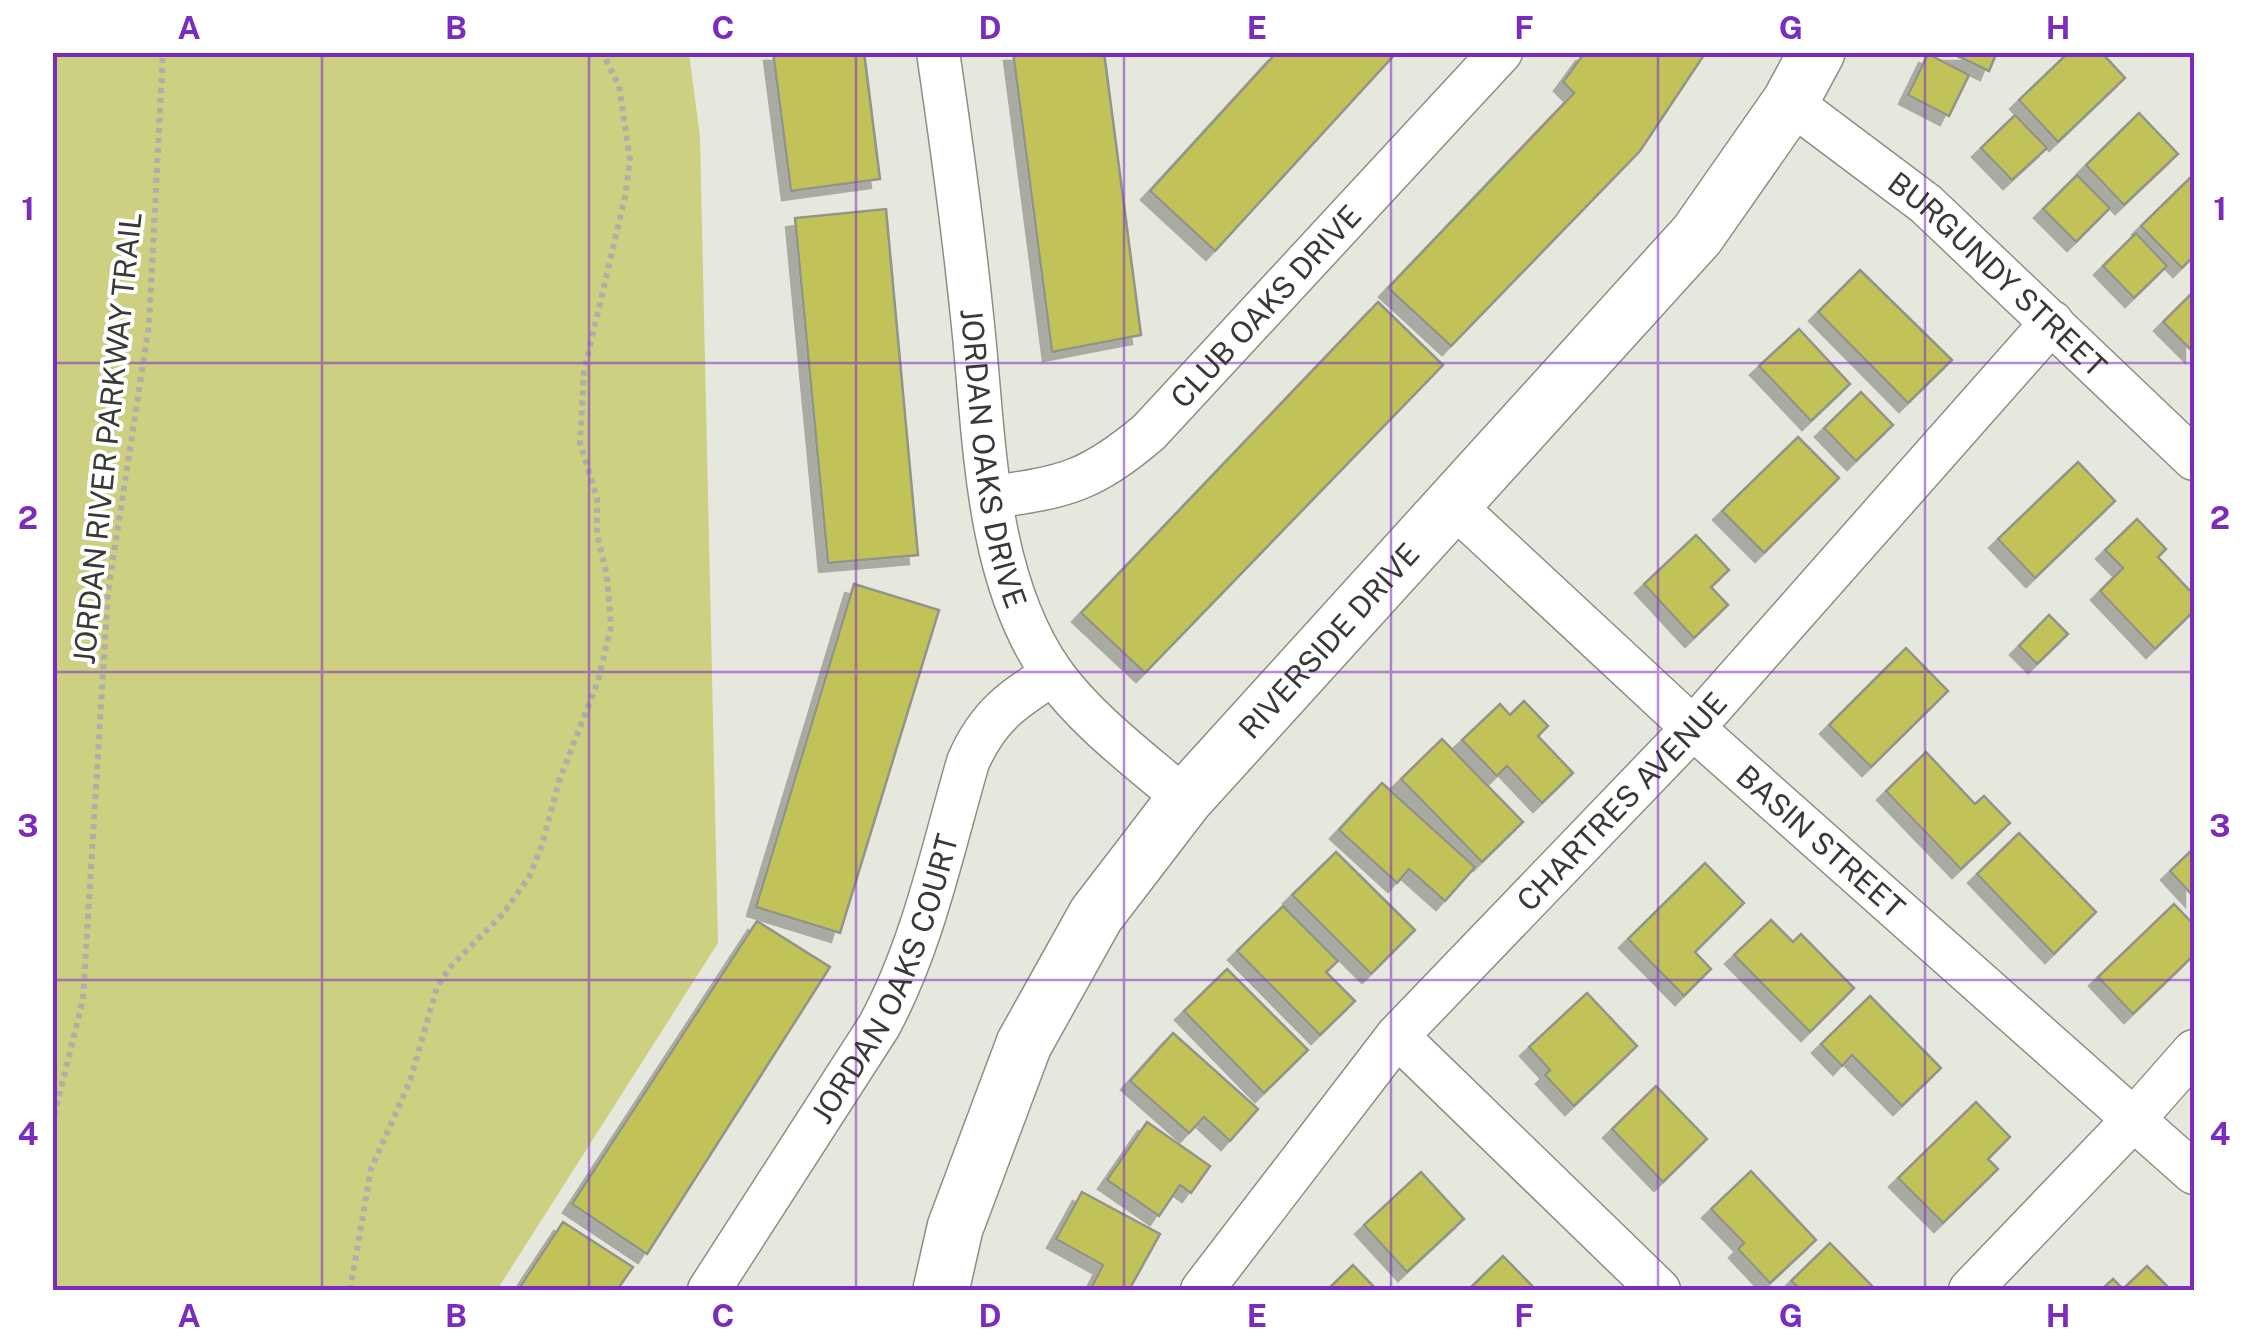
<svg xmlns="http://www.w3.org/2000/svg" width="2247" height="1343" font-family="'Public Sans',sans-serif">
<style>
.green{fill:#cdcf81}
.building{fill:#c1c359;stroke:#929389;stroke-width:2.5;filter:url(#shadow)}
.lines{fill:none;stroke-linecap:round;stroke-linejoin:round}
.street-casing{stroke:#8e8f84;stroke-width:45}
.secondary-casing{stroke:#8e8f84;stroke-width:58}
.path{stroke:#afafa7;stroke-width:6;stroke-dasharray:5 5;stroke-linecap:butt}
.street{stroke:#fff;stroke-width:42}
.secondary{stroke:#fff;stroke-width:55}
.grid{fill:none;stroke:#7b2cbf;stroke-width:2.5;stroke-opacity:0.55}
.labels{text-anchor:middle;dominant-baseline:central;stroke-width:8;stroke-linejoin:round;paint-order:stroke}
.street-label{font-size:30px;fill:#393935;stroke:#fff}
.neatline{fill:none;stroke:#7b2cbf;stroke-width:4}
.grid-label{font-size:32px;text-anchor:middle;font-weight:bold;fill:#7b2cbf}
</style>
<defs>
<filter id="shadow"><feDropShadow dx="-9" dy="9" stdDeviation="0" flood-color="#0004"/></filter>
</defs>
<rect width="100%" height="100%" fill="#e7e8dd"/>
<!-- green -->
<polygon class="green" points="52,53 689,53 700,137 718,943 497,1290 53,1290"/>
<!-- building -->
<g class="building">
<polygon points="773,52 864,52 880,179 791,191"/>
<polygon points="1013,52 1104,52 1141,335 1052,352"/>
<polygon points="1277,52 1397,52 1215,251 1150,191"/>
<polygon points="1585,52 1706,52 1640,151 1451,346 1388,288 1574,93 1563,82"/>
<polygon points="1949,52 1997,52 1989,71"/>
<polygon points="2069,52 2101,52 2125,78 2058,142 2019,100"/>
<polygon points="1928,54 1969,75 1949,116 1908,95"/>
<polygon points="2139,113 2178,154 2124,205 2086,165"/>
<polygon points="2015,115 2047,148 2012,180 1981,148"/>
<polygon points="2194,174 2194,256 2182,268 2141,226"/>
<polygon points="2077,175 2110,208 2076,242 2043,209"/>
<polygon points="886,209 918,555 828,563 795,218"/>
<polygon points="2136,233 2167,266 2134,298 2103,266"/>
<polygon points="1860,270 1952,360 1908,403 1818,312"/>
<polygon points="2193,292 2194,294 2194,353 2163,322"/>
<polygon points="1378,302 1443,365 1145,673 1081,613"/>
<polygon points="1799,329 1850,384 1811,421 1759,366"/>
<polygon points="1861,392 1893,425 1856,461 1824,428"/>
<polygon points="1798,437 1839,478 1764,553 1722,511"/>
<polygon points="2078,462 2115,501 2035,578 1998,539"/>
<polygon points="2137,519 2166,549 2158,557 2194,595 2194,611 2155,649 2100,591 2123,568 2105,550"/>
<polygon points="1696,535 1729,570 1711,587 1728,605 1694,638 1644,584"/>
<polygon points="854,584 939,610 840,933 756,907"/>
<polygon points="2049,615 2068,634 2037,664 2019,646"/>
<polygon points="1906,648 1948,691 1871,767 1829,725"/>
<polygon points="1524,701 1548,726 1538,736 1573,773 1542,803 1507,766 1497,776 1462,740 1500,704 1510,715"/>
<polygon points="1442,739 1523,822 1482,862 1401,779"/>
<polygon points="1926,752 1975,804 1984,796 2010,823 1961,869 1886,791"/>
<polygon points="1382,783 1475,867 1445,901 1409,869 1397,883 1339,830"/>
<polygon points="2019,833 2096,912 2054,954 1977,874"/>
<polygon points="2194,848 2194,897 2170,871"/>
<polygon points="1336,852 1415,930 1371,974 1292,895"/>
<polygon points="1705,863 1744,903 1695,952 1711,969 1684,996 1628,939"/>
<polygon points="2174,904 2194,925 2194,955 2133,1014 2098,977"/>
<polygon points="1283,906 1338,961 1326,972 1355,1001 1320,1035 1237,951"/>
<polygon points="1771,920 1793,942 1801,934 1854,988 1810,1032 1734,955"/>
<polygon points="757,921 830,967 647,1254 572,1204"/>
<polygon points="1227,969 1308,1050 1264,1093 1184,1011"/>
<polygon points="1587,993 1637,1046 1574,1106 1545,1075 1550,1070 1529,1047"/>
<polygon points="1870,996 1941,1068 1902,1106 1852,1055 1842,1066 1821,1044"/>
<polygon points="1173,1033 1258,1109 1230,1141 1204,1117 1189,1133 1130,1081"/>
<polygon points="1656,1086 1707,1139 1663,1182 1612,1129"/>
<polygon points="1976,1102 2010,1137 1988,1159 1998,1169 1943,1223 1898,1178"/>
<polygon points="1147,1122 1210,1166 1191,1193 1180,1185 1159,1216 1107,1180"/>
<polygon points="1751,1171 1816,1240 1770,1283 1738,1249 1744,1243 1711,1209"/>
<polygon points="1421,1172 1464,1219 1407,1272 1364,1225"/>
<polygon points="1082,1192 1160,1234 1129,1290 1090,1290 1103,1265 1056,1239"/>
<polygon points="563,1222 633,1267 617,1290 518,1290"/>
<polygon points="1830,1243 1876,1290 1801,1290 1791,1281"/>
<polygon points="1503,1256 1536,1290 1468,1290"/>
<polygon points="1353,1265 1377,1290 1327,1290"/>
<polygon points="2147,1266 2171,1290 2101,1290 2113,1279 2123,1289"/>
</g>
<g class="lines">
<defs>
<g id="street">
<path id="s1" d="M938 52C951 140 963 228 972 316 985 433 983 575 1053 674 1088 722 1140 760 1185 799"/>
<path id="s2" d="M1790 102 1926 204 2194 459"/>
<path id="s3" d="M992 497C1066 487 1091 481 1149 432L1501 52"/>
<path id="s4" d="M1452 504 1693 728 2194 1173"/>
<polyline points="1397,1036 1659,1290"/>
<path id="s5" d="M709 1290 879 1026C923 945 942 851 968 762 988 716 1012 700 1053 674"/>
<path id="s6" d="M1202 1290 1397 1036 1693 728 2052 322"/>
<polyline points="1970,1290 2135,1118 2194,1051"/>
</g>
<g id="secondary">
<path id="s7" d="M941 1290 955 1228 1024 1044 1096 915 1185 799 1697 235 1790 102 1817 52"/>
</g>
</defs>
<!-- street casing -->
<use href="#street" class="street-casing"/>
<!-- secondary casing -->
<use href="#secondary" class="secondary-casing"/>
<!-- path -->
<g class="path">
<polyline points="52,1125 83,999 108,592 149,325 163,52"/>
<polyline points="350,1290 371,1169 410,1081 437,987 451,966 503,914 529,877 542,845 559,781 598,681 611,627 607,576 597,534 597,499 580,443 584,371 625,197 630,160 619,86 602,52"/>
</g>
<!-- street -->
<use href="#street" class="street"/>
<!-- secondary -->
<use href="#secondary" class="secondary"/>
</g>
<!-- grid -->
<path class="grid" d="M322 52V1290M589 52V1290M856 52V1290M1124 52V1290M1391 52V1290M1658 52V1290M1925 52V1290M52 363H2194M52 672H2194M52 980H2194"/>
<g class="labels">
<!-- street labels -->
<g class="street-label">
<text stroke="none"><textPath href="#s2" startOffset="270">BURGUNDY STREET</textPath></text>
<text stroke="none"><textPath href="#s3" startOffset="345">CLUB OAKS DRIVE</textPath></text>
<text transform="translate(107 438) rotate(-84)">JORDAN RIVER PARKWAY TRAIL</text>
<text stroke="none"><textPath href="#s1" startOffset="410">JORDAN OAKS DRIVE</textPath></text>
<text stroke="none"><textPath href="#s7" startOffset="768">RIVERSIDE DRIVE</textPath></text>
<text stroke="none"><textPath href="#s6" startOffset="645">CHARTRES AVENUE</textPath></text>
<text stroke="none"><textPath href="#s4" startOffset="500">BASIN STREET</textPath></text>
<text stroke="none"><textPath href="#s5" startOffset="360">JORDAN OAKS COURT</textPath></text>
</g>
</g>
<!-- border -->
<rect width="2247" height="1343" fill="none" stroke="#ffffff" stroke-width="110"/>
<rect x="55" y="55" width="2137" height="1233" class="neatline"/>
<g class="grid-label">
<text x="189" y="39">A</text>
<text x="456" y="39">B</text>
<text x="723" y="39">C</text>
<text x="990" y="39">D</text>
<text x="1257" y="39">E</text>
<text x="1524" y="39">F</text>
<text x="1791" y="39">G</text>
<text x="2058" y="39">H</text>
<text x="28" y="220">1</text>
<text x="2220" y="220">1</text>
<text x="28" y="529">2</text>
<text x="2220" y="529">2</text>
<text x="28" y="837">3</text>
<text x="2220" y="837">3</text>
<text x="28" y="1145">4</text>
<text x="2220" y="1145">4</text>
<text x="189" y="1327">A</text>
<text x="456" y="1327">B</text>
<text x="723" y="1327">C</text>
<text x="990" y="1327">D</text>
<text x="1257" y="1327">E</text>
<text x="1524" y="1327">F</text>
<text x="1791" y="1327">G</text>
<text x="2058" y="1327">H</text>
</g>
</svg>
